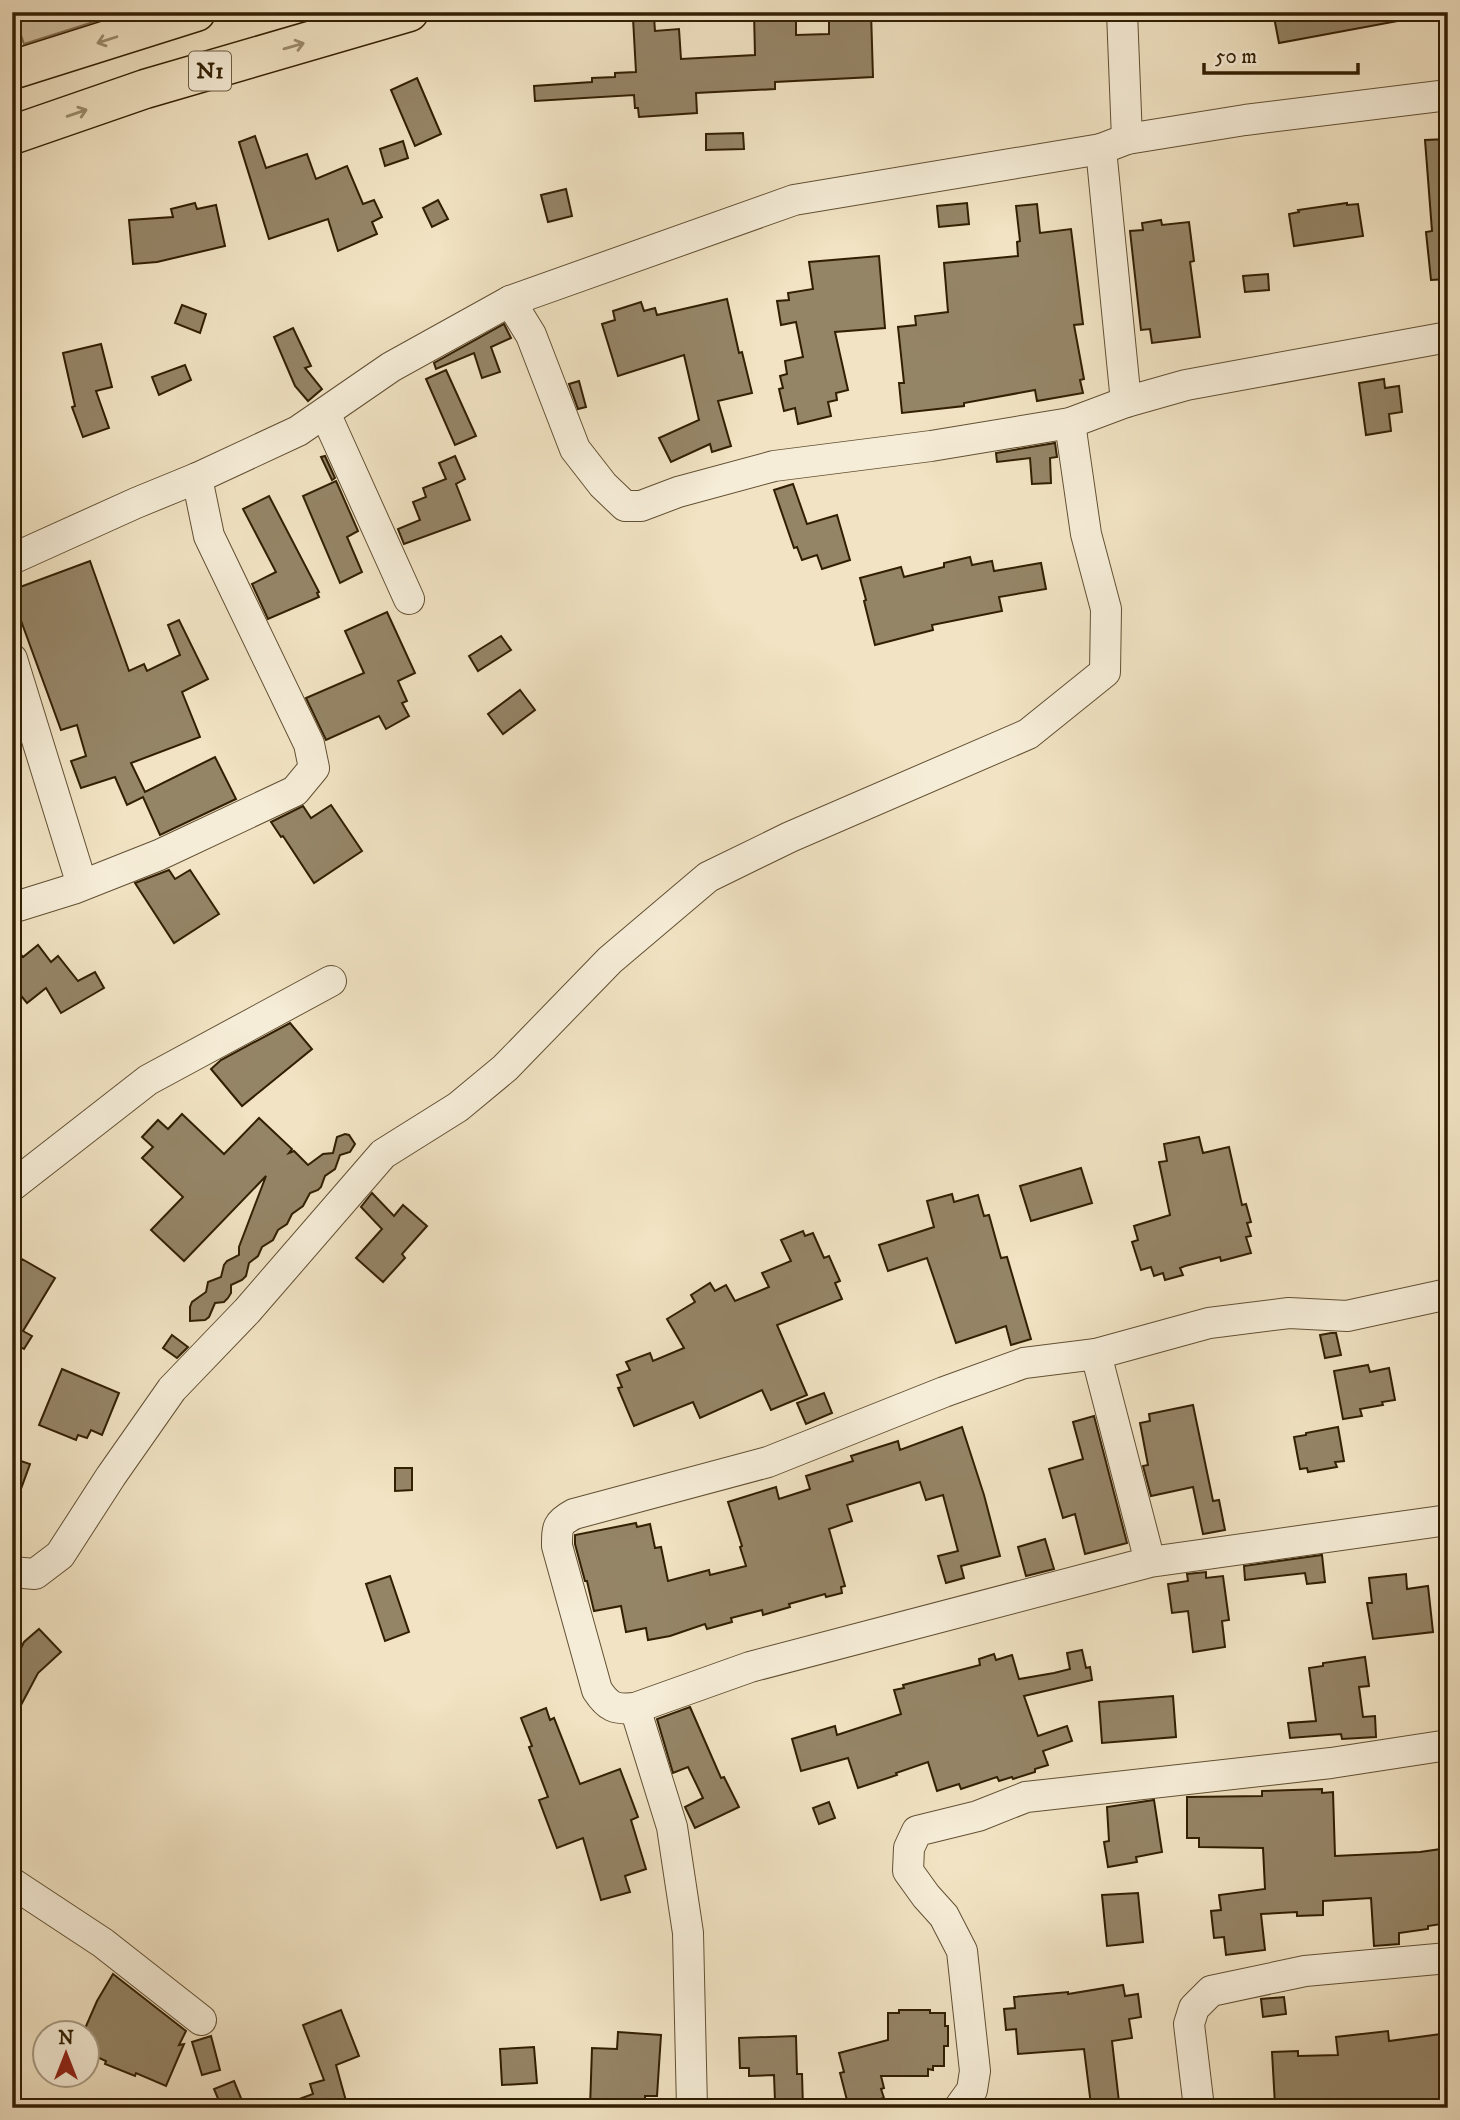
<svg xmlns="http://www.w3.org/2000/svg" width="1460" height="2120" font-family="'IM FELL DW Pica',serif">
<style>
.green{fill:#d1c2a2;stroke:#827052;stroke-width:2}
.building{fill:#958567;stroke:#321f03;stroke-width:2}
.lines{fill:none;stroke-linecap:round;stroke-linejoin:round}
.minor-casing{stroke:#625033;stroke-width:32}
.highway-casing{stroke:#321f03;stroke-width:41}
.minor{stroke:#f6edd8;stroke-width:30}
.highway{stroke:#f1e3c3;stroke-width:38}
.oneway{stroke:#9b8b6d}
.labels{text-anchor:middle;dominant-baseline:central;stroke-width:5;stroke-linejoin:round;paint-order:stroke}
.shield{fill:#f6edd8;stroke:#6d5d43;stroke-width:2}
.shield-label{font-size:23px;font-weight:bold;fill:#321f03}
</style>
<rect width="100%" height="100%" fill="#f1e3c3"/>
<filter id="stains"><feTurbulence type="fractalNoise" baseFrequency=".00286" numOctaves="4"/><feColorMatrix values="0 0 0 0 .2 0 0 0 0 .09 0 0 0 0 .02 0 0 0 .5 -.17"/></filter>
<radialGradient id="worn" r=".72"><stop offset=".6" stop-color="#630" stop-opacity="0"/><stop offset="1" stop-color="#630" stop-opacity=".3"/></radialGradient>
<!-- green -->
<polygon class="green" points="13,12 125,12 24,44"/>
<!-- building -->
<g class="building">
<polygon points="754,12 796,12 796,35 829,34 829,12 871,12 873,77 775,82 775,89 696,93 697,113 639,117 638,108 635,108 634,95 535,101 534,86 592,82 592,78 615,77 615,73 636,72 633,18 654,17 655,31 679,29 681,59 755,55"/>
<polygon points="1273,12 1397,12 1398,21 1279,43"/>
<polygon points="417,78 441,134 415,146 391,90"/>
<polygon points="743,133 744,149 706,150 706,134"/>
<polygon points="255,136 266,168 307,154 316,179 347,166 363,204 374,200 382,217 372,222 377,234 338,251 328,219 269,239 239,142"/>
<polygon points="1448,139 1448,279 1431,280 1426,232 1432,231 1425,140"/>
<polygon points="403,141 408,158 385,166 380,149"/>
<polygon points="566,189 572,216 548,222 541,195"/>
<polygon points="438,200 448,219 432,227 423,208"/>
<polygon points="195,203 197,209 216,205 225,246 157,262 133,264 129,220 173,217 171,209"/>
<polygon points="967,203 969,224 939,227 937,206"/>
<polygon points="1347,203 1347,205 1358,204 1363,236 1294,246 1289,214 1299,212 1298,210"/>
<polygon points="1037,204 1040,233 1071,229 1083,324 1074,325 1084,379 1080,380 1083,393 1037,401 1035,390 964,403 964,406 902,413 899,383 904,383 898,327 916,325 915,316 948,312 944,263 1018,256 1017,242 1020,241 1016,206"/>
<polygon points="1161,220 1162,225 1189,222 1194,261 1190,262 1200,337 1152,343 1150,329 1141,330 1130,231 1143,230 1142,223"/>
<polygon points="879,256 885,328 835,332 848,390 836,393 837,400 828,402 831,416 798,424 795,408 784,411 779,389 783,388 780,376 787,374 785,361 803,357 796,322 781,325 777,301 789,300 788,293 813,289 809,262"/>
<polygon points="1268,274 1269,290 1245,292 1243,276"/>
<polygon points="727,299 739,353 742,352 752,393 718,401 731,446 712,452 710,444 671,462 659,438 699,420 684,355 618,376 602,324 615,320 613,311 641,302 644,311 655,308 657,315"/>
<polygon points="182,305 206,314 200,333 175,323"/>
<polygon points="504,324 511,338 491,347 500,372 482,378 474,353 436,369 434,363"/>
<polygon points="293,328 311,366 305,368 322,389 308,401 295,386 274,337"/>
<polygon points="101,344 112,387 96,391 109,428 83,437 72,407 75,406 63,353"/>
<polygon points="185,365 191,380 159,395 152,377"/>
<polygon points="446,370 476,436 455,445 426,379"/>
<polygon points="1384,379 1385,388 1399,386 1402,412 1389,414 1391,431 1366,435 1359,383"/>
<polygon points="579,381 586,407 578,409 569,384"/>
<polygon points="1055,443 1057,457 1050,458 1051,483 1032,484 1030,458 997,462 996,453"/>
<polygon points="325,456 335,478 332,480 321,457"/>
<polygon points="455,456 465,479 456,484 470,520 404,544 398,529 420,520 413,502 426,497 423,488 446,479 439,463"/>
<polygon points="336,481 358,531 347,537 362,572 340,583 303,496"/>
<polygon points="793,484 807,524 837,515 850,560 822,569 817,555 802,560 797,547 794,548 774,490"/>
<polygon points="269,496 319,592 317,593 319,597 268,619 252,584 276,572 243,509"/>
<polygon points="970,557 972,565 992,561 994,571 1041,563 1046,589 999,597 1002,611 932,625 933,630 875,645 864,601 866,600 860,578 901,567 904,577 944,567 944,563"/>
<polygon points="90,561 129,671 144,664 147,671 180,655 168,625 179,620 208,679 182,692 200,737 131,763 145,792 215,757 236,799 160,835 143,797 127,805 115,777 81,788 71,761 86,756 77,725 61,730 12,596 12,590"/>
<polygon points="387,612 415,673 398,681 407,701 402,703 409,716 386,729 379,716 326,740 306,698 364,673 345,631"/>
<polygon points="501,636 511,650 478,671 469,656"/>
<polygon points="520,690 535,710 503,734 488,714"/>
<polygon points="331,805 362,851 314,883 283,836 281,837 271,822 303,806 311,818"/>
<polygon points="169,870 175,879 190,870 219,914 174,943 135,883"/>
<polygon points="12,943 23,957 38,945 51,962 58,956 78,981 95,972 104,988 61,1013 46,988 27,1003 12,985"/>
<polygon points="290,1023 312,1049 242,1106 211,1069 221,1060"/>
<polygon points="182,1114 224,1154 259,1118 292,1149 289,1153 294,1151 308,1165 323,1154 333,1153 337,1137 345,1134 349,1135 355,1144 350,1152 340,1155 335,1169 325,1176 321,1187 318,1190 310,1193 303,1206 292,1214 287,1224 278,1230 273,1240 262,1247 258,1256 249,1263 246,1276 242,1280 231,1285 231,1293 228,1298 224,1302 215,1303 209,1317 205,1320 190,1321 190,1307 192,1302 206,1292 208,1282 221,1277 224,1265 227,1261 239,1255 239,1247 266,1176 184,1261 151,1230 183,1197 142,1158 153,1147 142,1137 158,1120 168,1129"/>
<polygon points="1199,1137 1203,1153 1229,1147 1242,1205 1246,1204 1251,1222 1247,1223 1251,1236 1246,1237 1251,1253 1221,1261 1220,1257 1185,1266 1180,1268 1183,1275 1165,1280 1163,1273 1154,1276 1151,1267 1141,1270 1132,1242 1138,1240 1134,1226 1170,1215 1159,1162 1167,1161 1164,1144"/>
<polygon points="1081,1168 1092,1203 1031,1221 1020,1186"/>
<polygon points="372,1193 394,1216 403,1205 427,1226 402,1254 405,1258 383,1282 356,1258 382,1229 361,1207"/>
<polygon points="952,1194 954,1202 978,1195 984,1216 989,1215 1001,1258 1007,1257 1031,1339 1011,1345 1006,1326 956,1343 927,1258 888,1271 879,1245 934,1227 927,1201"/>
<polygon points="803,1231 805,1236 813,1233 824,1258 829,1256 840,1281 835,1283 842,1299 777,1325 807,1395 771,1410 762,1390 700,1418 693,1402 634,1426 618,1388 622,1387 617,1375 630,1370 626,1362 650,1353 653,1361 684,1348 667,1319 695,1302 691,1295 710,1283 715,1291 726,1285 735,1301 769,1287 762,1273 791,1261 781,1240"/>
<polygon points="22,1259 55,1278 23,1331 32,1336 24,1349 15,1344 12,1348 12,1275"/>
<polygon points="1331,1333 1336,1333 1341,1355 1325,1358 1320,1335"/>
<polygon points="172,1335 188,1347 177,1358 163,1348"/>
<polygon points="1368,1365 1370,1372 1389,1368 1395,1400 1382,1402 1383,1405 1360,1409 1362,1416 1343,1419 1334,1371"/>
<polygon points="62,1369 119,1393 102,1435 91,1430 87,1438 78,1435 76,1440 39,1425"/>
<polygon points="824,1393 832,1413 806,1424 797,1403"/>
<polygon points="1193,1405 1213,1501 1219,1500 1225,1530 1203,1534 1193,1487 1151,1496 1143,1466 1148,1465 1140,1423 1150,1421 1149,1414"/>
<polygon points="1094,1416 1127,1543 1085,1554 1075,1514 1063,1518 1049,1469 1083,1459 1073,1422"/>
<polygon points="962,1427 984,1495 1000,1556 961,1566 964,1578 946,1583 938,1556 958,1551 943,1495 926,1500 920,1482 847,1505 852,1521 829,1529 845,1586 841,1587 842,1593 826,1597 825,1594 789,1604 790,1607 763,1615 762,1610 731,1618 732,1622 707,1629 705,1624 670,1636 648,1640 646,1628 626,1632 621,1606 594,1611 587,1581 585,1581 575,1544 575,1535 636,1523 637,1527 650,1524 655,1548 661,1547 668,1581 709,1570 710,1575 746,1566 740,1547 742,1546 728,1502 776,1487 779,1499 810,1489 806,1476 853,1461 851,1456 898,1441 900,1450"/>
<polygon points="1338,1427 1344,1461 1335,1462 1337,1467 1308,1472 1307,1468 1300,1469 1294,1437 1306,1435 1306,1433"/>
<polygon points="12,1458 30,1464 14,1508 12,1508"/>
<polygon points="395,1468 412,1468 412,1490 395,1491"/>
<polygon points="1045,1539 1054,1569 1026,1576 1018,1547"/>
<polygon points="1322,1555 1325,1582 1307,1584 1305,1573 1245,1580 1244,1566"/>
<polygon points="1206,1572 1206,1578 1223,1576 1229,1620 1222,1621 1225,1647 1193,1652 1188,1611 1172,1613 1168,1584 1188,1581 1187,1574"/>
<polygon points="1406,1574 1407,1589 1428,1586 1433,1632 1373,1639 1367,1603 1372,1603 1369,1578"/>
<polygon points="390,1576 409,1632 385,1641 366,1584"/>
<polygon points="39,1629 61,1652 38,1673 12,1722 12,1666 24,1642"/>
<polygon points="1082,1650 1086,1668 1090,1667 1092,1680 1024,1696 1038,1736 1067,1726 1072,1741 1043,1751 1048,1765 1035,1769 1035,1772 1013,1779 1012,1777 999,1781 997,1777 961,1789 959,1784 937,1791 928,1762 896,1773 897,1775 858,1788 848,1758 801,1771 792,1739 835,1726 837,1735 901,1714 894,1690 904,1688 903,1685 980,1665 979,1659 994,1654 996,1660 1012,1655 1019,1679 1054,1673 1070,1669 1067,1653"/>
<polygon points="1365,1657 1369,1686 1359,1687 1363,1717 1375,1716 1376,1737 1342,1739 1341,1734 1290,1738 1288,1723 1316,1721 1309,1668 1323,1666 1323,1663"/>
<polygon points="1173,1696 1176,1737 1102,1743 1099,1702"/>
<polygon points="690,1707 721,1778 724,1777 739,1807 695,1828 685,1807 703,1798 688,1767 673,1773 657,1719"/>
<polygon points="546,1708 550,1720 554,1718 580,1784 620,1769 638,1817 631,1820 646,1869 625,1876 630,1892 601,1900 583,1838 557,1848 539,1800 548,1797 529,1747 532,1746 521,1718"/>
<polygon points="1322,1789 1322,1793 1333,1792 1335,1856 1420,1852 1448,1848 1448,1923 1428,1926 1428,1929 1399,1933 1399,1944 1374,1946 1371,1898 1323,1901 1323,1915 1297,1916 1297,1912 1261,1914 1265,1950 1226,1955 1224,1937 1214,1938 1211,1911 1221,1910 1219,1895 1265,1889 1263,1848 1199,1847 1199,1838 1187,1838 1187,1797 1262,1796 1262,1791"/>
<polygon points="1154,1800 1162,1852 1136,1857 1137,1862 1108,1867 1104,1842 1109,1841 1107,1807"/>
<polygon points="829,1802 835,1818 819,1824 813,1808"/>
<polygon points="1138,1893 1143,1942 1107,1946 1102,1895"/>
<polygon points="113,1974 186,2031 179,2045 184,2044 166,2086 136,2073 135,2076 105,2064 106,2061 88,2053 88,2033 83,2033 97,2001"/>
<polygon points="1123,1985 1125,1996 1138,1994 1141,2017 1129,2019 1132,2038 1112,2041 1119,2102 1091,2105 1084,2049 1018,2054 1016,2029 1006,2030 1004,2009 1015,2008 1014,1997 1068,1992 1068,1994"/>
<polygon points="1284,1997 1286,2014 1263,2017 1261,1999"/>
<polygon points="341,2010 359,2056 336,2065 348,2108 281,2108 280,2106 313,2094 310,2084 324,2080 303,2025"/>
<polygon points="899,2010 930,2010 930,2013 945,2013 945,2026 948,2026 948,2046 944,2046 944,2066 933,2066 933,2070 928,2069 928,2076 881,2076 884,2088 881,2089 884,2098 849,2108 840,2073 844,2072 839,2053 888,2040 888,2013 899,2013"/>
<polygon points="1388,2031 1389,2041 1448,2033 1448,2108 1346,2108 1345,2101 1275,2105 1272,2052 1298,2051 1298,2056 1338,2055 1336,2037"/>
<polygon points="618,2032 661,2035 657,2096 645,2096 645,2108 590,2108 592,2048 617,2049"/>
<polygon points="211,2036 220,2070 202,2075 192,2042"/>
<polygon points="796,2036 797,2074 802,2074 803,2108 780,2108 780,2101 775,2101 774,2075 749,2076 749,2068 740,2068 739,2038"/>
<polygon points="534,2047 537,2083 502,2085 500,2049"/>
<polygon points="234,2081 245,2108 222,2108 214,2089"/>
</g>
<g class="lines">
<defs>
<g id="minor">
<polyline points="1122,12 1127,139"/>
<polyline points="1101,149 1126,402"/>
<polyline points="510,301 531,335 575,449 603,485 625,506 641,506 678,492 774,466 931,446 1070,423 1126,402 1186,385 1448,337"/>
<polyline points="325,413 409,599"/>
<polyline points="12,559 136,503 197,478 298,431 391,367 510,301 794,200 1101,149 1127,139 1245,120 1448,95"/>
<polyline points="12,659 82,885"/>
<polyline points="12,908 73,889 159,855 295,791 314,768 309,744 209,536 197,478"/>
<polyline points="12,1186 148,1080 331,981"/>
<polyline points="1096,1354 1209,1323 1289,1313 1347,1316 1448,1294"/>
<path d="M1150 1562 1096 1354 1024 1363 944 1392 768 1462 574 1514C557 1523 557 1527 557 1546L597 1690C608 1707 615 1710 635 1708L750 1667 1150 1562 1448 1520"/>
<polyline points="12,1572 35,1574 60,1555 111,1476 172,1389 247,1311 383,1154 458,1107 505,1068 610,960 708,877 790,837 1028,734 1105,672 1106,609 1086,534 1070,423"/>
<polyline points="635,1708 672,1827 688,1933 692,2108"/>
<polyline points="12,1883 103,1943 201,2020"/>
<polyline points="959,2108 972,2090 975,2071 962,1951 944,1916 926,1896 908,1871 909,1848 917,1831 978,1816 1026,1797 1331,1763 1448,1745"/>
<polyline points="1199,2108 1189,2024 1194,2008 1211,1991 1305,1971 1448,1958"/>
</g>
<g id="highway">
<polyline points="12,70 196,12"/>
<polyline points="12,135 145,89 409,12"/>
</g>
</defs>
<!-- minor casing -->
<use href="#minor" class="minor-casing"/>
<!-- highway casing -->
<use href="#highway" class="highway-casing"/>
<!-- minor -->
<use href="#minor" class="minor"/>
<!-- highway -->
<use href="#highway" class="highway"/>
</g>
<!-- one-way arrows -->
<defs><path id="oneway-shaft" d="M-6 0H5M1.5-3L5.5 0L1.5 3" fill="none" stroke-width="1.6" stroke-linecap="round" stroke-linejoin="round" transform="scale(1.75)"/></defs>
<g class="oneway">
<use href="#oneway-shaft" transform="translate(107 40) rotate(162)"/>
<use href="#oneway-shaft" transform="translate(294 46) rotate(-16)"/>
<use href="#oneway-shaft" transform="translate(77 113) rotate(-19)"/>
</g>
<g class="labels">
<!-- shield labels -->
<rect class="shield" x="189" y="51.5" width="42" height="39" rx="5"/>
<g class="shield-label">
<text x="210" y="71">N1</text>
</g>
</g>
<!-- margin -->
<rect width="1460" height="2120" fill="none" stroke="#f1e3c3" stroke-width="42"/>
<rect x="14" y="14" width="1432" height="2092" fill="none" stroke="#321f03" stroke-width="3.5"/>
<rect x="21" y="21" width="1418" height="2078" fill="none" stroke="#321f03" stroke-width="2"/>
<!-- north arrow -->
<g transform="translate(66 2054)"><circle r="33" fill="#f6edd8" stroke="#a89b83" stroke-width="2"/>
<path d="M0-5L12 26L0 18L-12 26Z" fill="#8f2418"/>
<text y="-10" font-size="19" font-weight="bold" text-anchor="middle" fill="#321f03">N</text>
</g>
<!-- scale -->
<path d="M1204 63v10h154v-10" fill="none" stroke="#321f03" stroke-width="3.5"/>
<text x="1215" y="63" font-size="21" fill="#321f03" stroke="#f6edd8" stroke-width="5" paint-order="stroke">50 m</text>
<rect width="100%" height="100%" filter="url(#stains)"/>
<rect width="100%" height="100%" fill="url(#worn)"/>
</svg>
